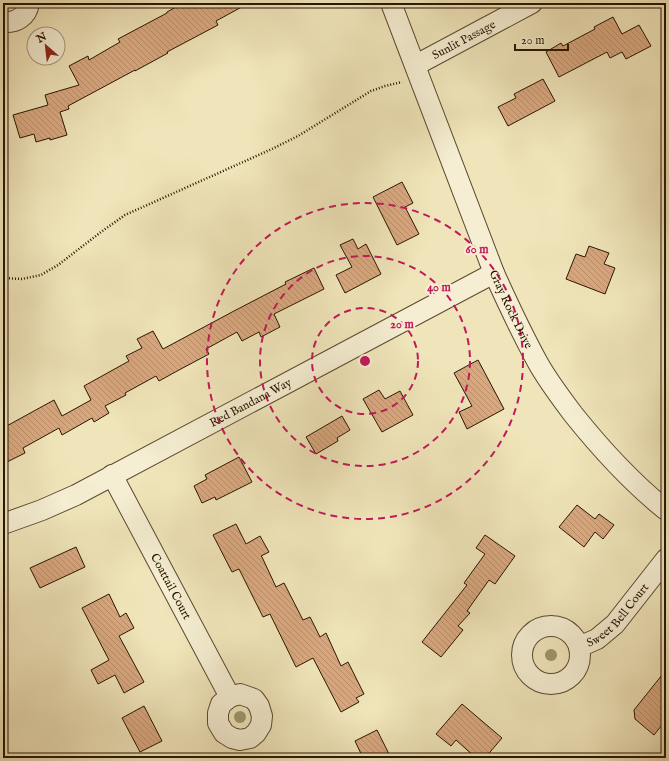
<svg xmlns="http://www.w3.org/2000/svg" width="669" height="761" font-family="'IM FELL English',serif">
<style>
.building{fill:url(#building-back-hatch);stroke:#291500}
.lines{fill:none;stroke-linecap:round;stroke-linejoin:round}
.minor-casing{stroke:#5b492e;stroke-width:22}
.path{stroke:#291500;stroke-width:2.5;stroke-dasharray:1 2;stroke-linecap:butt}
.minor{stroke:#f5eed2;stroke-width:20}
.tree{fill:#9f956f}
.ring{fill:none;stroke:#c2185b;stroke-width:2;stroke-dasharray:7 5}
.labels{text-anchor:middle;dominant-baseline:central;stroke-width:4;stroke-linejoin:round;paint-order:stroke}
.street-label{font-size:12px;fill:#291500;stroke:#f5eed2}
.centre{fill:#c2185b;stroke:#f5eed2;stroke-width:2}
.ring-label{font-size:12px;text-anchor:middle;font-weight:bold;fill:#c2185b;stroke:#f5eed2;stroke-width:4;stroke-linejoin:round;paint-order:stroke}
</style>
<defs>
<pattern id="building-back-hatch" width="6" height="6" patternUnits="userSpaceOnUse"><rect width="6" height="6" fill="#daa87f"/><path d="M-1 5l2 2M0 0l6 6M5-1l2 2" fill="none" stroke="#bb906c"/></pattern>
</defs>
<rect width="100%" height="100%" fill="#f0e5ba"/>
<filter id="stains"><feTurbulence type="fractalNoise" baseFrequency=".005" numOctaves="4"/><feColorMatrix values="0 0 0 0 .2 0 0 0 0 .09 0 0 0 0 .02 0 0 0 .5 -.17"/></filter>
<radialGradient id="worn" r=".72"><stop offset=".6" stop-color="#630" stop-opacity="0"/><stop offset="1" stop-color="#630" stop-opacity=".3"/></radialGradient>
<!-- building -->
<g class="building">
<polygon points="183,3 249,3 216,21 218,25 167,52 168,53 135,71 135,70 68,106 69,109 60,112 67,135 50,140 50,138 36,142 34,134 20,138 13,115 48,105 45,95 79,85 69,66 88,56 89,60 120,42 118,39 167,13 167,12"/>
<polygon points="613,17 622,34 639,25 651,46 626,59 622,52 610,58 607,52 559,77 546,52 561,43 563,46 595,29 594,27"/>
<polygon points="543,79 555,101 508,126 498,107 516,98 514,94"/>
<polygon points="402,182 413,203 405,207 419,234 397,245 373,197"/>
<polygon points="353,239 358,249 366,244 381,274 345,293 336,275 352,267 340,245"/>
<polygon points="589,246 609,253 604,264 615,268 605,294 566,279 576,254 585,257"/>
<polygon points="314,268 324,289 274,314 280,327 261,337 259,332 242,341 237,332 206,349 209,354 179,370 159,381 156,376 125,393 126,395 105,406 109,413 94,422 92,418 62,435 59,428 23,448 25,453 3,464 3,428 54,400 62,416 91,400 84,386 129,361 126,356 142,348 137,339 153,331 163,349 234,311 286,284 285,282"/>
<polygon points="478,360 504,409 467,429 459,412 472,406 454,373"/>
<polygon points="379,390 385,399 400,391 413,415 382,432 363,399"/>
<polygon points="342,416 350,430 337,438 338,441 316,454 306,437"/>
<polygon points="239,457 252,482 216,500 215,497 202,503 194,486 207,479 205,475"/>
<polygon points="577,505 595,519 599,514 614,525 603,539 595,532 584,547 559,527"/>
<polygon points="236,524 246,544 260,536 269,552 261,556 262,557 276,587 284,583 303,620 310,617 320,637 326,633 341,666 348,662 364,694 356,698 359,702 341,712 313,658 296,667 270,614 263,617 239,569 232,572 213,535"/>
<polygon points="485,535 515,556 495,584 489,580 467,611 470,613 458,626 463,630 441,657 422,642 467,585 464,583 485,554 476,548"/>
<polygon points="76,547 85,567 40,588 30,568"/>
<polygon points="109,594 120,617 126,613 134,628 119,636 144,682 124,693 115,675 98,684 91,670 109,660 82,608"/>
<polygon points="666,670 666,720 654,735 635,719 634,710"/>
<polygon points="462,704 502,738 485,758 476,758 456,740 451,746 436,734"/>
<polygon points="144,706 162,741 140,752 122,718"/>
<polygon points="377,730 391,758 363,758 355,741"/>
</g>
<g class="lines">
<defs>
<g id="minor">
<path id="s1" d="M391 3 494 273C508 304 522 334 538 363 548 381 561 398 573 414 601 449 631 482 666 510"/>
<path d="M3 22C16 23 27 17 29 3"/>
<path id="s2" d="M416 65 532 3"/>
<path id="s3" d="M112 475 230 697 221 704 218 713V723L224 733 232 738 240 740 250 738 256 733 261 725 262 716 259 706 254 699 240 694 230 697"/>
<path id="s4" d="M3 524 42 510 76 495 494 273"/>
<circle cx="551" cy="655" r="29"/>
<path id="s5" d="M579 647 597 639 615 624 666 559"/>
</g>
</defs>
<!-- minor casing -->
<use href="#minor" class="minor-casing"/>
<!-- path -->
<polyline class="path" points="3,278 22,279 41,275 58,265 101,232 125,215 272,149 298,136 371,91 385,86 402,82"/>
<!-- minor -->
<use href="#minor" class="minor"/>
</g>
<!-- trees -->
<g class="tree">
<circle cx="551" cy="655" r="6"/>
<circle cx="240" cy="717" r="6"/>
</g>
<!-- distance rings -->
<g class="ring">
<circle cx="365" cy="361" r="53"/>
<circle cx="365" cy="361" r="105"/>
<circle cx="365" cy="361" r="158"/>
</g>
<g class="labels">
<!-- street labels -->
<g class="street-label">
<text stroke="none"><textPath href="#s2" startOffset="54">Sunlit Passage</textPath></text>
<text stroke="none"><textPath href="#s1" startOffset="329">Gray Rock Drive</textPath></text>
<text stroke="none"><textPath href="#s4" startOffset="276">Red Bandana Way</textPath></text>
<text stroke="none"><textPath href="#s3" startOffset="126">Coattail Court</textPath></text>
<text stroke="none"><textPath href="#s5" startOffset="51">Sweet Bell Court</textPath></text>
</g>
</g>
<circle cx="365" cy="361" r="6" class="centre"/>
<g class="ring-label">
<text x="477" y="253">60 m</text>
<text x="439" y="291">40 m</text>
<text x="402" y="328">20 m</text>
</g>
<!-- margin -->
<rect width="669" height="761" fill="none" stroke="#f0e5ba" stroke-width="16"/>
<rect x="4" y="4" width="661" height="753" fill="none" stroke="#291500" stroke-width="2"/>
<rect x="8" y="8" width="653" height="745" fill="none" stroke="#291500"/>
<!-- north arrow -->
<g transform="translate(46 46) rotate(332)"><circle r="19" fill="#f5eed2" stroke="#a3977e"/>
<path d="M0-3L7 15L0 10L-7 15Z" fill="#8f2418"/>
<text y="-6" font-size="11" font-weight="bold" text-anchor="middle" fill="#291500">N</text>
</g>
<!-- scale -->
<path d="M515 44v6h53v-6" fill="none" stroke="#291500" stroke-width="2"/>
<text x="521" y="44" font-size="12" fill="#291500" stroke="#f5eed2" stroke-width="3" paint-order="stroke">20 m</text>
<rect width="100%" height="100%" filter="url(#stains)"/>
<rect width="100%" height="100%" fill="url(#worn)"/>
</svg>
